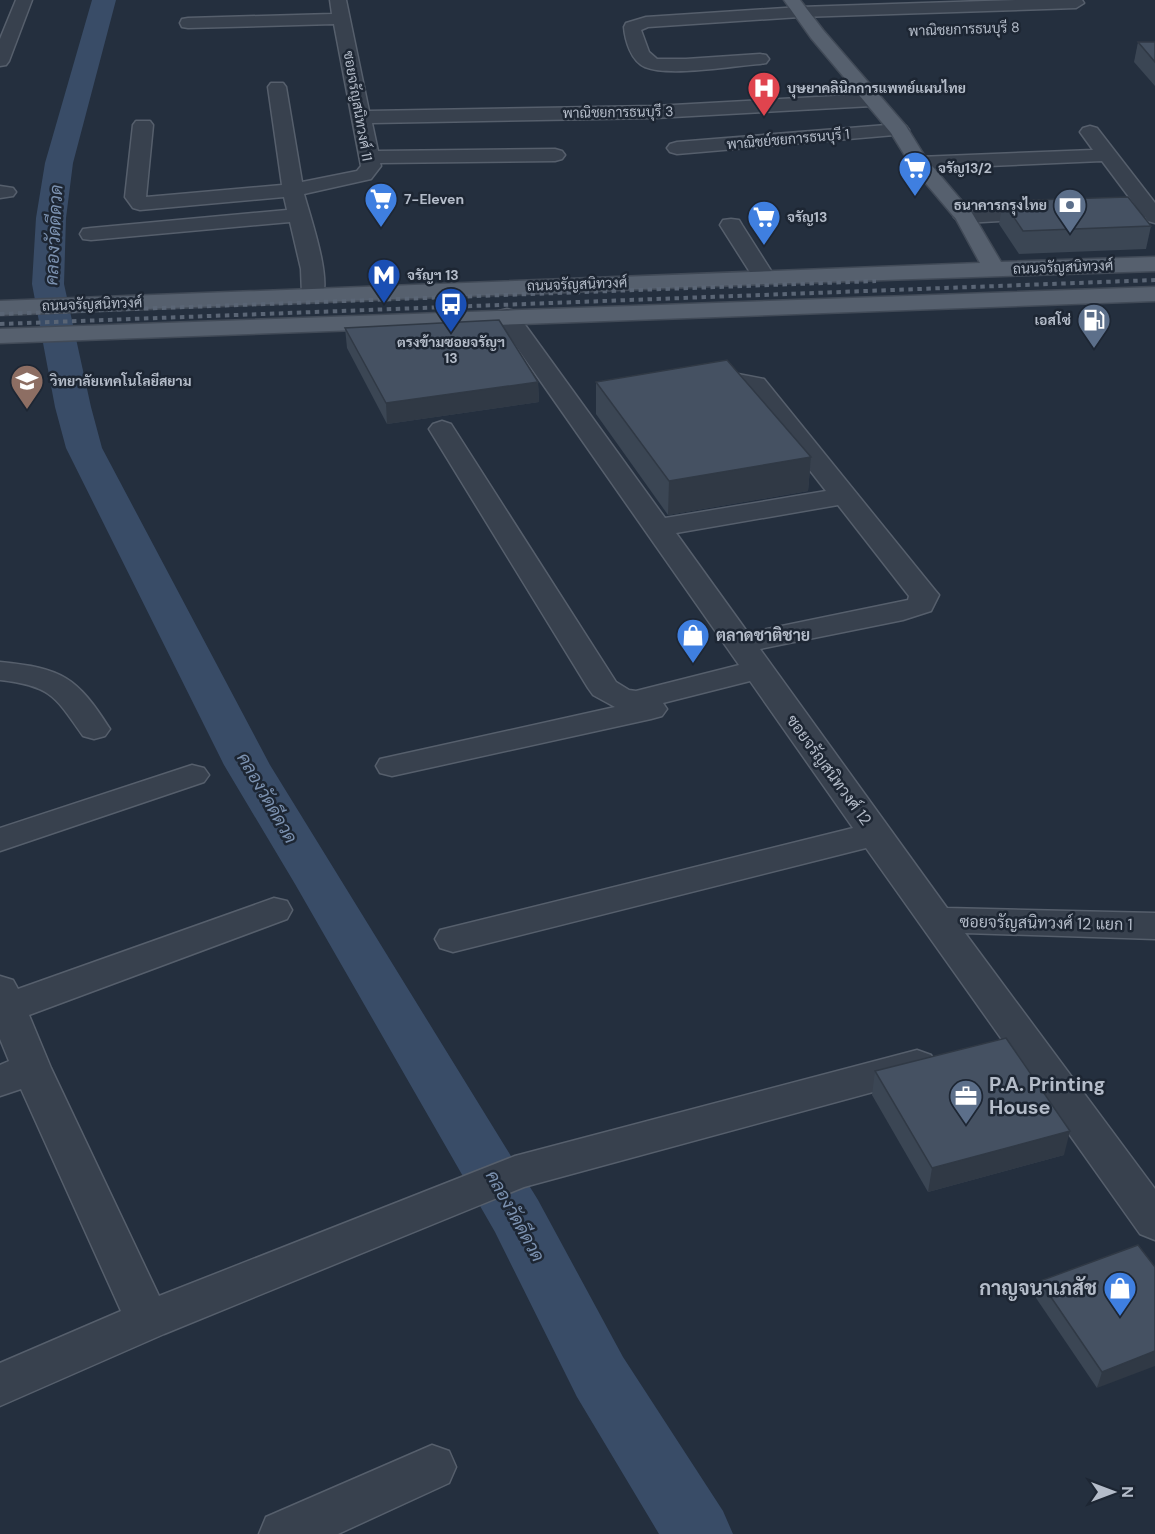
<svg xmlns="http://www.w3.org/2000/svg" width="1155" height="1534" font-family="'DM Sans',Sarabun,sans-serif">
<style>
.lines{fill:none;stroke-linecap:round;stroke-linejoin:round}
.canal{fill:#394c67;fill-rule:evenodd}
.minor-casing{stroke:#565f6c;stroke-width:3}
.major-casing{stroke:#414a57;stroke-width:3}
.minor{fill:#38414e;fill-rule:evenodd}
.major{fill:#56606e;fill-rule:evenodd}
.rail{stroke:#5a6575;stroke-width:4;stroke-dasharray:4.5 4.5;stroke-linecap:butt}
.wall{fill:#3b4654}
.shaded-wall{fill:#303945}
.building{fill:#455162;stroke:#303945;stroke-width:1.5}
.labels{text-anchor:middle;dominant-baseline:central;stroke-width:5;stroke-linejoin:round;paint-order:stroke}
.far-street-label{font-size:14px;fill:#b4bcc9;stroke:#1d2633}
.far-poi-label{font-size:14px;font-weight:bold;fill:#b4bcc9;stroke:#1d2633;text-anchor:start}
.poi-label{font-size:16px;font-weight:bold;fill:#b4bcc9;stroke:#1d2633;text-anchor:start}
.street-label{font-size:16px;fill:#b4bcc9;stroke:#1d2633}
.water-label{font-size:18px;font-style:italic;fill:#7c92b1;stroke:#1d2633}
.near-poi-label{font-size:20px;font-weight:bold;fill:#b4bcc9;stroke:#1d2633;text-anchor:start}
</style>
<rect width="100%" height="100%" fill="#242f3e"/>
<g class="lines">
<!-- canal -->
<polygon class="canal" points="92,0 116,0 73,163 66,218 64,284 91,407 102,448 270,765 538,1200 623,1357 723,1511 733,1534 659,1534 577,1397 495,1232 295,884 224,765 66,448 55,407 32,284 36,218 45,163"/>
<defs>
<g id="minor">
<polygon points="16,0 32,0 9,61 6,65 0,66 0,39"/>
<path d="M330 0H346L369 111 655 106 872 94 879 96 881 100 879 104 872 106 655 118 372 123 378 151 555 149 562 151 565 155 562 159 555 161 380 163 381 166 371 179 304 194C310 216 333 282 321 300L313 302 305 300 302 295 301 269 290 222 91 240 83 239 80 234 83 229 91 228 287 210 284 197 140 210 133 208 125 197 133 125 136 121H150L153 125 146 197 282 185 268 87 271 83H283L286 87 302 182 357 171 361 166 334 24 188 28 182 27 180 23 182 19 188 18 332 14Z"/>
<path d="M1016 0H1082L1084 3 1076 8 800 17 648 27 641 30 649 52 657 59H686L760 54 766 55 769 59 766 63 760 64C732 66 669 77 645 67 631 61 625 40 624 27L626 23 646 17 800 7Z"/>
<polygon points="899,124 906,126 909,130 906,134 677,154 670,152 667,148 670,144 677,142"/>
<polygon points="1090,126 1097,128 1155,203 1155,223 1148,221 1145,217 1095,219 1088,217 1084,213 1088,209 1135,205 1102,161 919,169 912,167 909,163 912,159 919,157 1093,150 1080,132 1083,128"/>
<polygon points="0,186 13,188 16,192 13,196 0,198"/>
<polygon points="1047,208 1054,210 1058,214 1054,218 965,223 958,221 954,217 958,213 965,211"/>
<polygon points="731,219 739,220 742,225 775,277 772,282 764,284 756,282 753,277 720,225 723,220"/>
<path d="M507 309 515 311 665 518 826 491 747 390C729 387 712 397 694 392L691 387 694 382 738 374 764 379 934 589 939 595 931 611 903 620 760 649 947 908 1155 913V939L965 933 1155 1189V1240L1140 1234 866 848 453 952 440 948 435 939 440 930 853 828 750 681 663 703 667 709 662 716 651 719 392 776 380 773 376 766 380 759 615 707 593 695 588 688 429 429 433 424 442 421 451 424 616 682 629 690 636 691 739 665 495 316 499 311ZM838 505 909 596 908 600 748 633 676 533Z"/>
<path d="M0 662C62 668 77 677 110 729L105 736 94 739 83 736C55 696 51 686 0 680Z"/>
<polygon points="192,765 204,768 209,775 204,782 0,851 0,828"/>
<polygon points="274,898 287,901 292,910 287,919 29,1015 51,1068 159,1296 515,1156 917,1050 931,1055 937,1065 931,1075 917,1080 524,1187 164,1334 0,1406 0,1363 121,1311 21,1089 0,1096 0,1065 9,1061 0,1039 0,976 13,980 18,989"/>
<polygon points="432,1445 449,1451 456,1467 449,1483 338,1534 259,1534 266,1517"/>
</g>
<g id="major">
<polygon points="784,0 800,0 823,30 906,126 927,160 972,213 1001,262 1155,257 1155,271 764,284 0,315 0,301 980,263 956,219 912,167 891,133 811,38"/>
<polygon points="1155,287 1155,301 0,343 0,329"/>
</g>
</defs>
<!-- minor casing -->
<use href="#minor" class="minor-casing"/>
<!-- major casing -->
<use href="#major" class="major-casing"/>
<!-- minor -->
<use href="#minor" class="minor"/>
<!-- major -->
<use href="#major" class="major"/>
<!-- rail -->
<g class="rail">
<polyline points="0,314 876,281"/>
<polyline points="0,324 1155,280"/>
</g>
</g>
<!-- wall -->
<g class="wall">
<polygon points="1138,42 1155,42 1155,86 1134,62"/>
<polygon points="1003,201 1151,226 1146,249 1019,254 999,224"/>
<polygon points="345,328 538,382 539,402 387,424 347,348"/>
<polygon points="596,382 811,457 808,491 668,515 596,414"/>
<polygon points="875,1071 1064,1155 928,1192 872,1095"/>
<polygon points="1155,1267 1097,1388 1036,1298 1040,1281"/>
</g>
<!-- shaded-wall -->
<g class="shaded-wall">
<polygon points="538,382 539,402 387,424 386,403"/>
<polygon points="811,457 808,491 668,515 669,481"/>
<polygon points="1070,1131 1064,1155 928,1192 932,1168"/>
<polygon points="1155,1351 1155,1366 1097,1388 1102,1372"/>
</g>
<!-- building -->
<g class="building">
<polygon points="1138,42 1155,42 1155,62"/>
<polygon points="1128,197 1151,226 1023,231 1003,201"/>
<polygon points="499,320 538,382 386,403 345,328"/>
<polygon points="727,360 811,457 669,481 596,382"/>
<polygon points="1006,1038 1070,1131 932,1168 875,1071"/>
<polygon points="1138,1245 1155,1267 1155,1351 1102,1372 1040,1281"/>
</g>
<!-- icons -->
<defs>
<symbol id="hospital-pin" viewBox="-11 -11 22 30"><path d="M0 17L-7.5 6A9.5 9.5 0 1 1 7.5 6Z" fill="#e0444e" stroke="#1d2633"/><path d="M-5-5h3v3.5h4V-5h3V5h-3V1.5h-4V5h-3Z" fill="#fff"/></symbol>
<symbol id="supermarket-pin" viewBox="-11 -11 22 30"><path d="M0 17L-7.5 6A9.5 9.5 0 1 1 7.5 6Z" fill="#3f7fe0" stroke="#1d2633"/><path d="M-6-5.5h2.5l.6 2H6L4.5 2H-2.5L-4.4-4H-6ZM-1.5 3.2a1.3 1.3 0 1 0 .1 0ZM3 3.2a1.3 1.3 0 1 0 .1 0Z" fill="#fff"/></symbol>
<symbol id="bank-pin" viewBox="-11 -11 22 30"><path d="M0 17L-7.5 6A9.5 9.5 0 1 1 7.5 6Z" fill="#5c6f8a" stroke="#1d2633"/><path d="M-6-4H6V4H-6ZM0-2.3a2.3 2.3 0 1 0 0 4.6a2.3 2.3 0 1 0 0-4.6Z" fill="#fff"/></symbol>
<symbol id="metro-pin" viewBox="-11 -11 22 30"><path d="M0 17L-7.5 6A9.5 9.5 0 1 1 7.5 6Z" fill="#1a4fb4" stroke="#1d2633"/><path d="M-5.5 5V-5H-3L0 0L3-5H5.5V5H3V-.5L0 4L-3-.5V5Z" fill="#fff"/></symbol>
<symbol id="bus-pin" viewBox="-11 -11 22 30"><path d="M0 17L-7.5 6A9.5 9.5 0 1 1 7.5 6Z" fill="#1a4fb4" stroke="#1d2633"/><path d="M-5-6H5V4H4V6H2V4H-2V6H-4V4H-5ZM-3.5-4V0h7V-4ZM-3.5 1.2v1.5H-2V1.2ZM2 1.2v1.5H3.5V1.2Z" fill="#fff"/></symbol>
<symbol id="fuel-pin" viewBox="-11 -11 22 30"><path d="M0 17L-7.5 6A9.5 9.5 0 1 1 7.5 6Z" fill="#5c6f8a" stroke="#1d2633"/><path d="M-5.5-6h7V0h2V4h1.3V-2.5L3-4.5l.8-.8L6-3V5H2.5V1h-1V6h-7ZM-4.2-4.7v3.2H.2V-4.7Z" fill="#fff"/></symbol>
<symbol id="university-pin" viewBox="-11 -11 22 30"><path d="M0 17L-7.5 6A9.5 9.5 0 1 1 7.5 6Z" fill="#8d6e63" stroke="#1d2633"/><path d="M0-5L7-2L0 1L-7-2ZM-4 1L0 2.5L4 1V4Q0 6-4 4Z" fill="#fff"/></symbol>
<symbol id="shop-pin" viewBox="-11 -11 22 30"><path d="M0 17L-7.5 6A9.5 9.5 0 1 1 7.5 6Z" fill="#3f7fe0" stroke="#1d2633"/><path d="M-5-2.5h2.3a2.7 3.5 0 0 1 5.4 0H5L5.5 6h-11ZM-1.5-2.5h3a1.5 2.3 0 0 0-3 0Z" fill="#fff"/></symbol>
<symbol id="office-pin" viewBox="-11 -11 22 30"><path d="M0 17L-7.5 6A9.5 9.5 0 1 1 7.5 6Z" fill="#5c6f8a" stroke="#1d2633"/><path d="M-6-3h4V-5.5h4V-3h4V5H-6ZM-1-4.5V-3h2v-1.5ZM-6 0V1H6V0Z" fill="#fff"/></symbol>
</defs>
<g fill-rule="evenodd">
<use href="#hospital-pin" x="745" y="69" width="38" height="52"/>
<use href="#supermarket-pin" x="896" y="149" width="38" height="52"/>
<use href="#supermarket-pin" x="362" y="180" width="38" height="52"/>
<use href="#bank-pin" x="1051" y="186" width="38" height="52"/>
<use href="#supermarket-pin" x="745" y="198" width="38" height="52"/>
<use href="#metro-pin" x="365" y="256" width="38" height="52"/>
<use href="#bus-pin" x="432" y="285" width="38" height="52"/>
<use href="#fuel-pin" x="1075" y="301" width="38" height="52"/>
<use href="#university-pin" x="8" y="362" width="38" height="52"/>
<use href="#shop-pin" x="674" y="616" width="38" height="52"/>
<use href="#office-pin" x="947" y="1077" width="38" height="52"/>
<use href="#shop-pin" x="1101" y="1269" width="38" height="52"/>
</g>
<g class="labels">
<!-- far-street labels -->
<g class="far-street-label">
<text transform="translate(964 29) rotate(-2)">พาณิชยการธนบุรี 8</text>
<text transform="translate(358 106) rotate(80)">ซอยจรัญสนิทวงศ์ 11</text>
<text transform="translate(618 112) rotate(-1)">พาณิชยการธนบุรี 3</text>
<text transform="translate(788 139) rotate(-5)">พาณิชย์ชยการธนบุรี 1</text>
<text transform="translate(1063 267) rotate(-2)">ถนนจรัญสนิทวงศ์</text>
<text transform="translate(577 284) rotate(-2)">ถนนจรัญสนิทวงศ์</text>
<text transform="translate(92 304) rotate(-2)">ถนนจรัญสนิทวงศ์</text>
</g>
<!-- far-poi labels -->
<g class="far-poi-label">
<text x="787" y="88">บุษยาคลินิกการแพทย์แผนไทย</text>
<text x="938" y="168">จรัญ13/2</text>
<text x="404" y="199">7-Eleven</text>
<text x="1047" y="205" text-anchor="end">ธนาคารกรุงไทย</text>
<text x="787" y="217">จรัญ13</text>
<text x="407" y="275">จรัญฯ 13</text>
<text x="1071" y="320" text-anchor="end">เอสโซ่</text>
<text x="451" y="342" text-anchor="middle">ตรงข้ามซอยจรัญฯ<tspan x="451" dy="16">13</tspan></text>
<text x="50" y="381">วิทยาลัยเทคโนโลยีสยาม</text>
</g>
<!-- poi labels -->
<g class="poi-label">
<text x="716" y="635">ตลาดชาติชาย</text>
</g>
<!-- street labels -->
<g class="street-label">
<text transform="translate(829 770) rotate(54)">ซอยจรัญสนิทวงศ์ 12</text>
<text transform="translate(1046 923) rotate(1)">ซอยจรัญสนิทวงศ์ 12 แยก 1</text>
</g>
<!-- water labels -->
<g class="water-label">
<text transform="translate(54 235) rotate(-87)">คลองวัดดีดวด</text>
<text transform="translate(267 798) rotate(60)">คลองวัดดีดวด</text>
<text transform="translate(515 1216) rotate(61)">คลองวัดดีดวด</text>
</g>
<!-- near-poi labels -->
<g class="near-poi-label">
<text x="989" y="1084">P.A. Printing<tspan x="989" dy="23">House</tspan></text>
<text x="1097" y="1288" text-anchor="end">กาญจนาเภสัช</text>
</g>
</g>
<!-- north arrow -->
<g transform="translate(1113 1492) rotate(90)" stroke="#1d2633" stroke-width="4.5" paint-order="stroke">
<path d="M0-4.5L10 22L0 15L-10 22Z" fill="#b4bcc9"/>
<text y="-9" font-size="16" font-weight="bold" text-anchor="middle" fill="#b4bcc9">N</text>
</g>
</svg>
